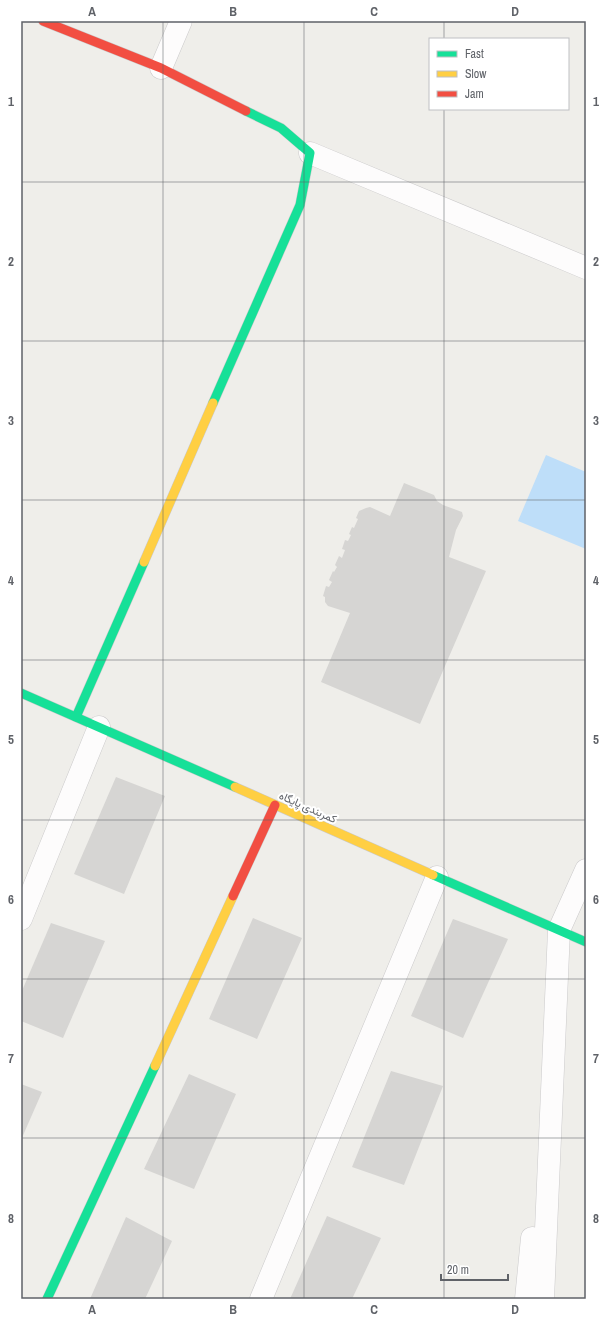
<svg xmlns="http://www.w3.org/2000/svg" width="607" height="1320" font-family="'Archivo Narrow',Vazirmatn,sans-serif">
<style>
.water{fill:#bedef9}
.building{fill:#d6d5d3}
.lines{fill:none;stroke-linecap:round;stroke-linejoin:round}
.street-casing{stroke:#cbcacb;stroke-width:23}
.fast-casing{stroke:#cacacb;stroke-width:10}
.slow-casing{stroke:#cacacb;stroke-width:10}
.jam-casing{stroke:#cacacb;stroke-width:10}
.street{stroke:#fdfcfc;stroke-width:22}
.fast{stroke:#16e098;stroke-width:9}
.slow{stroke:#ffcf43;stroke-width:9}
.jam{stroke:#f24e42;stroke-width:9}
.grid{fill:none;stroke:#5f6268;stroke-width:1;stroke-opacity:0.55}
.labels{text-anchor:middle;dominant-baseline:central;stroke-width:4;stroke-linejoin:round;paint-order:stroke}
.street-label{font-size:11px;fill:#5f6268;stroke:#fff}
.neatline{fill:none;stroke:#5f6268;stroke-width:1.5}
.grid-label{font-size:13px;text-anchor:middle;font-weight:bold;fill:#5f6268}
</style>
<rect width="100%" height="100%" fill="#efeeea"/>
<!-- water -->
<polygon class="water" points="546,455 586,472 586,549 518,521"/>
<!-- building -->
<g class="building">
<polygon points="404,483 434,495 437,501 443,505 462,512 463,516 456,530 449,557 486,571 420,724 321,682 350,613 328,606 325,602 325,597 323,596 326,586 329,587 332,582 329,580 333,571 334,572 337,567 335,565 339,556 342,558 345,550 342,549 345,540 348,541 351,535 349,534 352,527 354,528 358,519 356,518 359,511 366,508 370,507 390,516"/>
<polygon points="116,777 165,796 124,894 74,874"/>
<polygon points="253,918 302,938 257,1039 209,1019"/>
<polygon points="453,919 508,939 463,1038 411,1016"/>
<polygon points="51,923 105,941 63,1038 21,1021 21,993"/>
<polygon points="391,1071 443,1086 404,1185 352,1167"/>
<polygon points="189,1074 236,1094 194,1189 144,1169"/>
<polygon points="21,1084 42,1092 21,1140"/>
<polygon points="327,1216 381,1238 352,1299 290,1299"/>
<polygon points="126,1217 172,1241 145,1299 90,1299"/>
</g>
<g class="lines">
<defs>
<g id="street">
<polyline points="161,68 181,21"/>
<polyline points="310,153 586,268"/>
<polyline points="21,919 99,727"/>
<polyline points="261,1299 437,877"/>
<polyline points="526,1299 532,1238"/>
<polyline points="543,1299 559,930 586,870"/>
</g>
<g id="fast">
<polyline points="213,403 300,205 310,153 281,128 246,111"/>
<polyline points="21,693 235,787"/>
<polyline points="76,717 144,562"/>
<polyline points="433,875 586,942"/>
<polyline points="47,1299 155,1066"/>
</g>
<g id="slow">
<polyline points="144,562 213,403"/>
<polyline points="235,787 433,875"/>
<polyline points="155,1066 233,896"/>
</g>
<g id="jam">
<polyline points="43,21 161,68 246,111"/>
<polyline points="233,896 275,805"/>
</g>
</defs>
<!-- street casing -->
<use href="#street" class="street-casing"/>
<!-- fast casing -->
<use href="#fast" class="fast-casing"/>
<!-- slow casing -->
<use href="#slow" class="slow-casing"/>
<!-- jam casing -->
<use href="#jam" class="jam-casing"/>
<!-- street -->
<use href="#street" class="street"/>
<!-- fast -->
<use href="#fast" class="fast"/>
<!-- slow -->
<use href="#slow" class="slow"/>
<!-- jam -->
<use href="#jam" class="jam"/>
</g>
<!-- grid -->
<path class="grid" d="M163 21V1299M304 21V1299M444 21V39M444 109V1299M21 182H586M21 341H586M21 500H586M21 660H586M21 820H586M21 979H586M21 1138H586"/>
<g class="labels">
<!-- street labels -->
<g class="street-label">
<text transform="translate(308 807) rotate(24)">کمربندی پایگاه</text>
</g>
</g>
<!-- border -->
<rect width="607" height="1320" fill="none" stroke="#ffffff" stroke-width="44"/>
<!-- legend -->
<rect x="429" y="38" width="140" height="72" fill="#ffffff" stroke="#bfc0c3"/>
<rect x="437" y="51" width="20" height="6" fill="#16e098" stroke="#bfc0c3"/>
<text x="465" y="58" font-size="12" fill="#5f6268">Fast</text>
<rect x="437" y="71" width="20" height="6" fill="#ffcf43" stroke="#bfc0c3"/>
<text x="465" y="78" font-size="12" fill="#5f6268">Slow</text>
<rect x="437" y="91" width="20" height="6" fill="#f24e42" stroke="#bfc0c3"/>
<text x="465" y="98" font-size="12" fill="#5f6268">Jam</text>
<!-- scale -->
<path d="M441 1274v6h67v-6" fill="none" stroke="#5f6268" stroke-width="2"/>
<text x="447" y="1274" font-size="12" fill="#5f6268" stroke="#ffffff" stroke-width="3" paint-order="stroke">20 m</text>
<rect x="22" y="22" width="563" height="1276" class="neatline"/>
<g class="grid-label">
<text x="92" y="16">A</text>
<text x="233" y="16">B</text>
<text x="374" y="16">C</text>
<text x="515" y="16">D</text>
<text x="11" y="106">1</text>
<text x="596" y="106">1</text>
<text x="11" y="266">2</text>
<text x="596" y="266">2</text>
<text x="11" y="425">3</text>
<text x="596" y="425">3</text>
<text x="11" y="585">4</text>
<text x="596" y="585">4</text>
<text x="11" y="744">5</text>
<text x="596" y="744">5</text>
<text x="11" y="904">6</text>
<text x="596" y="904">6</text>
<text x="11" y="1063">7</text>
<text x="596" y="1063">7</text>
<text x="11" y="1223">8</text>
<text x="596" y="1223">8</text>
<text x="92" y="1314">A</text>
<text x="233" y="1314">B</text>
<text x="374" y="1314">C</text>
<text x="515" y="1314">D</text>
</g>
</svg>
